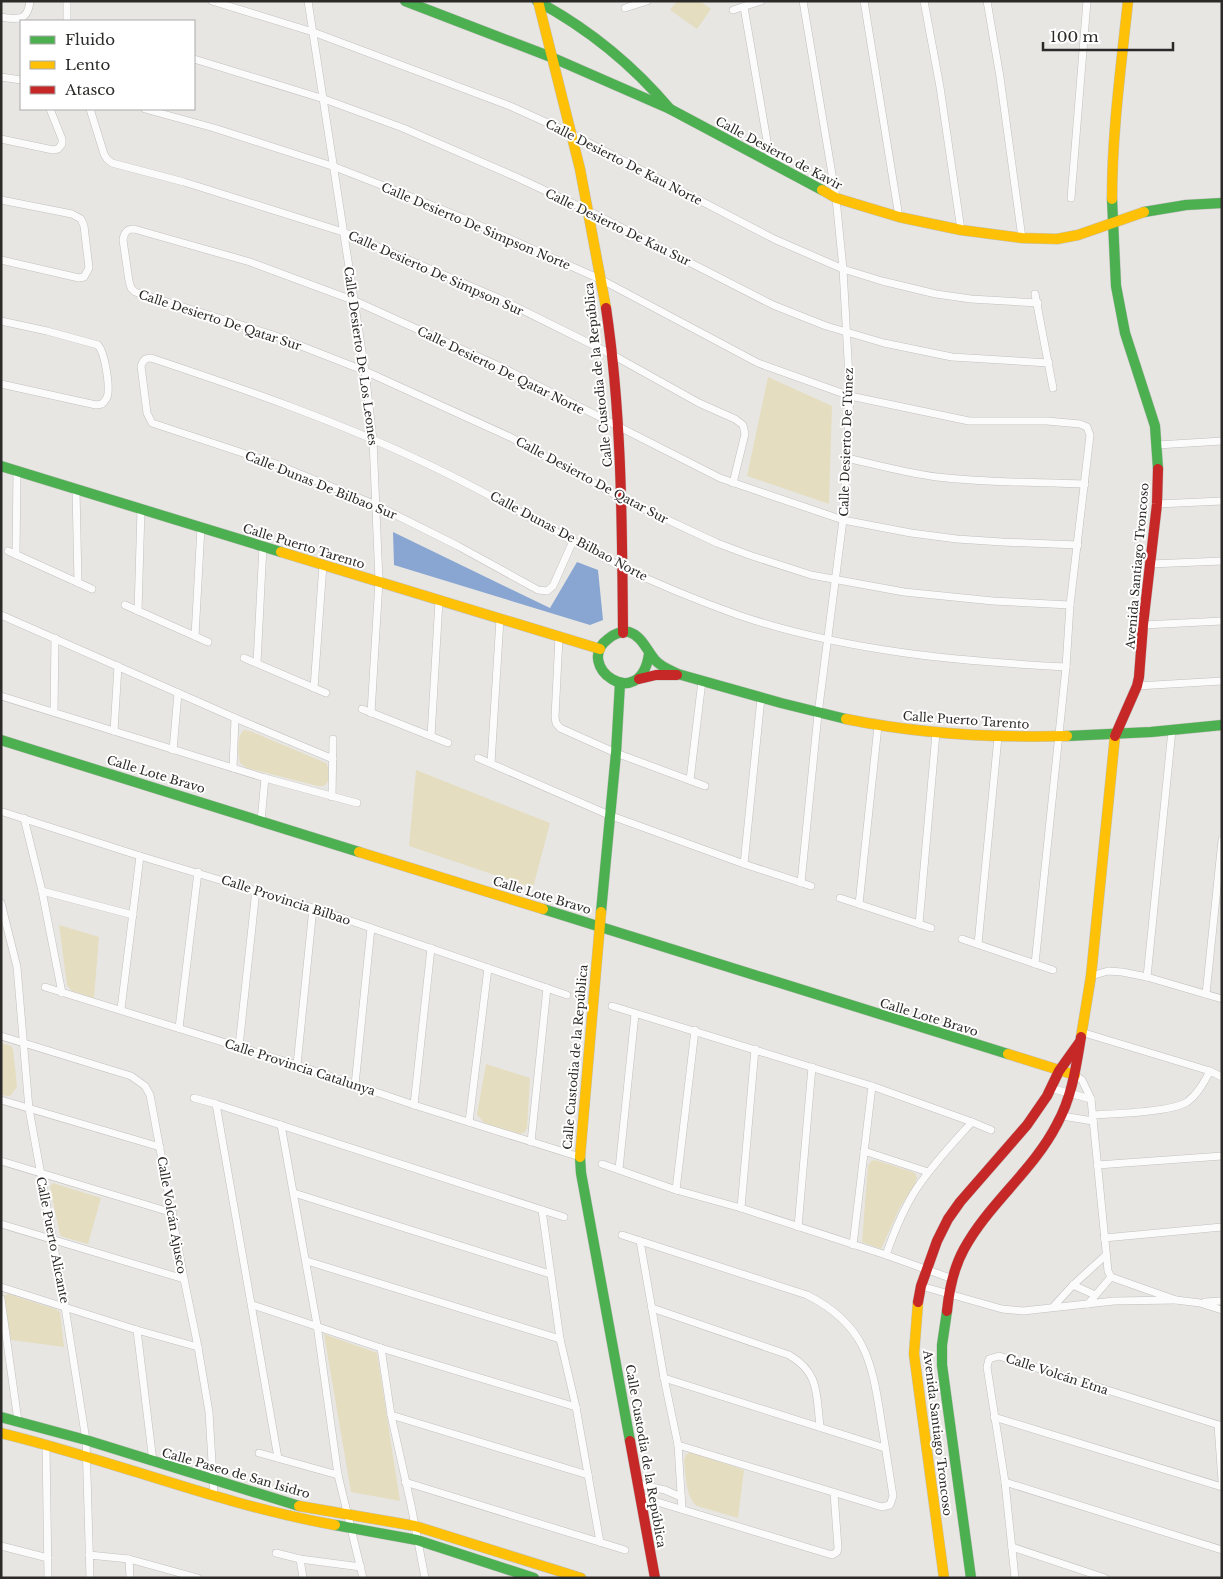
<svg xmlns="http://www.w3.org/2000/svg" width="1223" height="1579" font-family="'Libre Baskerville',serif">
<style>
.green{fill:#e4ddc0}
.water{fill:#88a6d1}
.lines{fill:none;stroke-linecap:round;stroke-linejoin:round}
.street-casing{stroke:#c1c0be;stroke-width:8}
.fast-casing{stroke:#c1c0be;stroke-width:11}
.slow-casing{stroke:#c1c0be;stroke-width:11}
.jam-casing{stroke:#c1c0be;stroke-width:11}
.street{stroke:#fcfbfb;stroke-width:7}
.fast{stroke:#4caf50;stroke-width:10}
.slow{stroke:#ffc107;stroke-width:10}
.jam{stroke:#c62828;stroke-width:10}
.labels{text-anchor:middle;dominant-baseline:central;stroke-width:4;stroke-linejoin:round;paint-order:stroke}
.street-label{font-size:12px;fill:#2b2a28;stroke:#fff}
</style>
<rect width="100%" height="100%" fill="#e8e6e3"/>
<!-- green -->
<g class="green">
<polygon points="677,1 700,1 711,9 697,29 670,10"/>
<polygon points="768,377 832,406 829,504 747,476"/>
<path d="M244 730 250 731 326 763 328 767 329 780 324 786H318L247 768 240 763C238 753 236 737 244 730Z"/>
<polygon points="416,770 550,823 533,888 409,846"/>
<polygon points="59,925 99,937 94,998 72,991 67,985"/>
<polygon points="1,1043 11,1046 13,1049 17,1087 10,1096 1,1095"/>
<polygon points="486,1064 530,1078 527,1128 525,1132 520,1134 484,1123 477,1114"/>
<polygon points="875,1160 910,1171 915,1173 917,1178 915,1184 900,1207 881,1249 862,1242 868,1166 871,1161"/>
<polygon points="53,1183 101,1198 88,1244 63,1237 60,1235 50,1187"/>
<polygon points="8,1294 55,1309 60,1312 64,1347 11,1340 4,1300 5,1295"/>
<polygon points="324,1334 377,1353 400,1501 351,1492"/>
<path d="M690 1452 744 1470 738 1518 697 1506C685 1497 686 1474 684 1460L686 1455Z"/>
</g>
<!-- water -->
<polygon class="water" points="393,532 550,608 577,562 598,570 603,620 590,625 394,565"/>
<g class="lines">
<defs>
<g id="street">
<polyline points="212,1 313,32 510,106 572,134 774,239 843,269 882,281 936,294 971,299 1038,303"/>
<polyline points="308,1 365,371 373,440 379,581 371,713"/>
<polyline points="864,1 899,217"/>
<polyline points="924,1 940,87 961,230"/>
<polyline points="987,1 1000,77 1022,238"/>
<polyline points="744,7 771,164"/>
<polyline points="625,8 647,1"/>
<polyline points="733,10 761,1"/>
<path d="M1 17C18 20 28 21 30 1"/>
<polyline points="67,21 67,1"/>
<polyline points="194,59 324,99 403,128 516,177 589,211 773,305 826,326 884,343 952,357 1049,363"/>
<polyline points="1,77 21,80"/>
<polyline points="90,109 104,154 107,159 112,163 184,182 343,232 498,298 611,354 699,403 735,419 743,425 745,434 733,483"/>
<polyline points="145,109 214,128 335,167 399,192 465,219 602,280 758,363 850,396 969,421 1047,421 1080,424 1087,427 1090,435 1070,605 1066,667 1035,964"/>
<polyline points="1,139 53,150 58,149 62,144 62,139 50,109"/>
<polyline points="1071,198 1087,1"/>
<polyline points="1,200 72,214 81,219 84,226 89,268 84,277 79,278 1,260"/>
<polyline points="1035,294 1053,388"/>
<path d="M1 321 47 331 98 345C105 353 109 382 108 393 108 397 105 401 102 404L96 405 1 384"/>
<polyline points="1157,445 1222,441"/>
<path d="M847 458C877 465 906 473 937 477 986 483 1036 482 1085 484"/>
<polyline points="76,489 78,583"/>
<polyline points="1157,504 1222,501"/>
<path d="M573 541 553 586 547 591 538 590 458 546 376 505 273 463 152 423 147 413 141 366C143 360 145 358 151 358 244 389 337 421 425 463 492 494 555 533 620 566 657 584 699 601 738 615 844 651 955 661 1066 667"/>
<polyline points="8,551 92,589"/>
<polyline points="16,555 17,471"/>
<polyline points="1150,564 1222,561"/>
<polyline points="125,605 208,642"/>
<path d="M1070 605 993 601 904 592 811 575 749 555 717 543 621 498 510 437 365 371 273 335 135 292 131 288 129 281 123 240C124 232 127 229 134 229L250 262 355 301 503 368 720 478 746 487 843 520 911 533 957 539 1002 542 1078 545"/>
<polyline points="138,611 141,509"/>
<polyline points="1,615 235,718 333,759"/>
<polyline points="1143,625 1222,621"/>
<polyline points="195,636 201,527"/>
<polyline points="559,637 555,717 556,723 560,728 616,753 705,786"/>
<polyline points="244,658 326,693"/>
<polyline points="257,663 263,546"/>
<polyline points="1137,686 1222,681"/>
<polyline points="314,688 323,565"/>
<polyline points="1,696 265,778 357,803"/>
<polyline points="362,709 448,743"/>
<polyline points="54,712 55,638"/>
<polyline points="114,731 118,666"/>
<polyline points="431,736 439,601"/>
<polyline points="173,750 178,693"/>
<polyline points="478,758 609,815 744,864 811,886"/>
<polyline points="491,763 500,619"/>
<polyline points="233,768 235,718"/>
<polyline points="690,780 702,681"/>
<polyline points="332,797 333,739"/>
<polyline points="3,812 140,856 313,908 567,995"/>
<polyline points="24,818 42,891 62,993"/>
<polyline points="261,821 265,778"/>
<polyline points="744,864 761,698"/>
<polyline points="801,883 818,714 843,520 850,396 843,269 836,198 803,1"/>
<polyline points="42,891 133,915"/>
<polyline points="840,898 931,928"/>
<polyline points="1,903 17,967 29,1109 65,1307 86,1440 90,1578"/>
<polyline points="859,904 878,726"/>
<polyline points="919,924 936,733"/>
<polyline points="962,939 1053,970"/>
<polyline points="978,944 998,737"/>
<polyline points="1091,976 1108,971 1122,972 1147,977 1222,999"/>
<polyline points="1147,977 1172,730"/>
<polyline points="45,987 297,1065 414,1105 580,1157"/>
<polyline points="1206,994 1222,840"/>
<polyline points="612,1006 872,1086 972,1122 991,1130"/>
<polyline points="121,1009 140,856"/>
<polyline points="179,1028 198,872"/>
<polyline points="1081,1032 1210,1071"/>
<polyline points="1,1036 131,1076 145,1086 150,1095 184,1279 198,1347 209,1412 214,1496"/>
<polyline points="239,1046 256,890"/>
<polyline points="297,1065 313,908"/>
<polyline points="1075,1075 1082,1080 1091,1099 1108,1271 1111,1277"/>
<polyline points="355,1085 371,928"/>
<polyline points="1050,1088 1091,1099"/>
<polyline points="194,1098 216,1104 564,1217"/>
<polyline points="1,1100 160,1147"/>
<polyline points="216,1104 278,1458"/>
<polyline points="414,1105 431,948"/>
<path d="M1092 1115C1113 1114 1172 1112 1187 1102 1198 1094 1204 1082 1210 1071L1222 1077"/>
<polyline points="1062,1116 1093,1121"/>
<polyline points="469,1122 488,968"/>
<polyline points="281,1125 317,1325 338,1475 363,1578"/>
<polyline points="531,1142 547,988"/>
<polyline points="864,1151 928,1172"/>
<polyline points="1,1161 173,1213"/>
<polyline points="602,1164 676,1190 741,1208 886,1255 953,1279"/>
<polyline points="1097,1165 1222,1156"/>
<polyline points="619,1169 635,1014"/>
<polyline points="676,1190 695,1030"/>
<polyline points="294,1193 550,1274"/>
<polyline points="741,1208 755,1049"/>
<polyline points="542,1210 560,1339 576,1407 600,1542"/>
<polyline points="1,1224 184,1279"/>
<polyline points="798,1227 812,1067"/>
<path d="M622 1235 807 1295C865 1324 872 1361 881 1420 885 1446 889 1471 893 1496L890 1505 882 1507 678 1445"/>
<polyline points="1104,1238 1222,1227"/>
<polyline points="640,1241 664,1378 678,1445 682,1509"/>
<polyline points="853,1245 872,1086"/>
<path d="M886 1255C894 1232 903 1209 917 1188 933 1164 953 1143 972 1122"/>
<polyline points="307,1261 560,1339"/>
<polyline points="1111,1277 1176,1300 1200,1303 1222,1310"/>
<polyline points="1073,1285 1095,1295"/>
<polyline points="921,1286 1002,1309 1023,1311 1114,1301 1176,1300"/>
<polyline points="1,1287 137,1330 198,1347"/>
<polyline points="1,1299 18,1421"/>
<polyline points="1205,1302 1222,1301"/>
<polyline points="1088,1304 1111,1277"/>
<polyline points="253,1305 381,1348 576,1407"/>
<polyline points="1053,1307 1073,1285 1106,1255"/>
<path d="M652 1308 789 1355C820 1373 816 1394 820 1426"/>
<polyline points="137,1330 153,1462"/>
<polyline points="381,1348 391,1415 411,1505 425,1578"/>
<polyline points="664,1378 885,1448"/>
<polyline points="391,1415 588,1475"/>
<polyline points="994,1417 1222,1487"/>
<polyline points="1218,1425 1222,1481"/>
<polyline points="46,1444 48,1578"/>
<polyline points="259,1453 338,1475"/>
<polyline points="405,1482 625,1550"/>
<polyline points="1005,1482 1222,1550"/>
<polyline points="638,1484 665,1490 681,1497"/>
<polyline points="641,1497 832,1555 837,1552 838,1548 834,1493"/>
<polyline points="1,1546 48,1558"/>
<polyline points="1012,1547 1105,1578"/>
<polyline points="276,1553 300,1559 361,1567"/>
<polyline points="89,1555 129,1559 198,1578"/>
<polyline points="129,1559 130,1578"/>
<polyline points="300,1559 303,1578"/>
<polyline points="1015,1578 1005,1482 987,1367 989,1359 999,1356 1222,1426"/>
</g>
<g id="fast">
<polyline points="405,1 551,57 670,109 822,190"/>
<path d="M537 1C589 29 632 64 670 109"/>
<polyline points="1112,199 1116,286 1125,333 1155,426 1158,469"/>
<polyline points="1144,212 1186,205 1222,203"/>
<polyline points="1,466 281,552"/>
<path d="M649 654C640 715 573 665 608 639 613 634 622 631 629 632 642 636 647 651 655 660 661 667 670 670 678 674L781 703 846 719"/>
<polyline points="1067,736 1151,732 1222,725"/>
<polyline points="1,740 359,852"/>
<polyline points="543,909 1008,1054"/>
<polyline points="601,912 616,753 620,683"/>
<polyline points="580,1157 581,1173 630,1441"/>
<polyline points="947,1311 942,1345 942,1365 971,1578"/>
<polyline points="1,1417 86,1440 299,1506"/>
<polyline points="335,1525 417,1540 534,1578"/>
</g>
<g id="slow">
<polyline points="538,1 580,169 606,308"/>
<polyline points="822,190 836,198 899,217 961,230 1022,238 1057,239 1078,235 1144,212"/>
<path d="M1112 199C1112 133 1121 67 1128 1"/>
<polyline points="281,552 600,649"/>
<path d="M846 719C919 734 993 738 1067 736"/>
<polyline points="359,852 543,909"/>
<polyline points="1081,1037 1091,976 1115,736"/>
<polyline points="1008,1054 1075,1075"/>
<polyline points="580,1157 601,912"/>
<polyline points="918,1302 914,1354 944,1578"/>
<path d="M1 1433C113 1460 221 1505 335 1525"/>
<polyline points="299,1506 415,1526 581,1578"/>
</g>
<g id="jam">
<path d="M606 308C622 415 622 525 623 633"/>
<polyline points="639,679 656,675 677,675"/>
<polyline points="1115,736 1137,686 1139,677 1143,625 1157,504 1158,469"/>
<polyline points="918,1302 921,1286 937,1241 948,1219 960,1202 1027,1125 1047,1096 1059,1071 1079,1043"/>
<path d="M947 1311C949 1291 954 1267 964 1249 989 1203 1033 1171 1057 1124 1072 1097 1076 1067 1081 1037"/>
<polyline points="630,1441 655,1578"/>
</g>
</defs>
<!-- street casing -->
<use href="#street" class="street-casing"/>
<!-- fast casing -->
<use href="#fast" class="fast-casing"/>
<!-- slow casing -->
<use href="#slow" class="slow-casing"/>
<!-- jam casing -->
<use href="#jam" class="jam-casing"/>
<!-- street -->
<use href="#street" class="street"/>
<!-- fast -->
<use href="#fast" class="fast"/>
<!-- slow -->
<use href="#slow" class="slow"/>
<!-- jam -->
<use href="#jam" class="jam"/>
</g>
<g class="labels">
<!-- street labels -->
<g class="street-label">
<text transform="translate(779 153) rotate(28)">Calle Desierto de Kavir</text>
<text transform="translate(624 162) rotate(27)">Calle Desierto De Kau Norte</text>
<text transform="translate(476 226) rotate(23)">Calle Desierto De Simpson Norte</text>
<text transform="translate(618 227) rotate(26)">Calle Desierto De Kau Sur</text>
<text transform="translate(436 273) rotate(24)">Calle Desierto De Simpson Sur</text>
<text transform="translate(220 320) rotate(18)">Calle Desierto De Qatar Sur</text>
<text transform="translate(361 356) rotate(82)">Calle Desierto De Los Leones</text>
<text transform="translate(501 370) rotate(26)">Calle Desierto De Qatar Norte</text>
<text transform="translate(598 375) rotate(-96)">Calle Custodia de la República</text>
<text transform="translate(846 442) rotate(-88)">Calle Desierto De Túnez</text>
<text transform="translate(592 480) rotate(28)">Calle Desierto De Qatar Sur</text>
<text transform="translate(321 485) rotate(22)">Calle Dunas De Bilbao Sur</text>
<text transform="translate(569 536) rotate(28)">Calle Dunas De Bilbao Norte</text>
<text transform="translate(304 546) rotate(17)">Calle Puerto Tarento</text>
<text transform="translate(1137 566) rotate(-85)">Avenida Santiago Troncoso</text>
<text transform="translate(966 720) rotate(4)">Calle Puerto Tarento</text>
<text transform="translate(156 774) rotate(17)">Calle Lote Bravo</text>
<text transform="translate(542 895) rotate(17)">Calle Lote Bravo</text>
<text transform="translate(286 900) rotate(18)">Calle Provincia Bilbao</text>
<text transform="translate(929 1017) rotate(17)">Calle Lote Bravo</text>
<text transform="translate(575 1057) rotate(-85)">Calle Custodia de la República</text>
<text transform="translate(300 1067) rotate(18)">Calle Provincia Catalunya</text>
<text transform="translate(172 1215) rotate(80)">Calle Volcán Ajusco</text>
<text transform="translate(53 1240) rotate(79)">Calle Puerto Alicante</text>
<text transform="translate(1057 1374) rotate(18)">Calle Volcán Etna</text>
<text transform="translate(938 1433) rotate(83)">Avenida Santiago Troncoso</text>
<text transform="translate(646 1456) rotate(80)">Calle Custodia de la República</text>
<text transform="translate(236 1473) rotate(16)">Calle Paseo de San Isidro</text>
</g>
</g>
<!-- border -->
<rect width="1223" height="1579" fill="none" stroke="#2b2a28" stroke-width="5"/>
<!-- legend -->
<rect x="20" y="20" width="175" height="90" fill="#ffffff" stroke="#aaaaa9"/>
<rect x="30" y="36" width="25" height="8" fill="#4caf50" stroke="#aaaaa9"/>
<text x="65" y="45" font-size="15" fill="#2b2a28">Fluido</text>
<rect x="30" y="61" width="25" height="8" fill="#ffc107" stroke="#aaaaa9"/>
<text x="65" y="70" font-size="15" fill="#2b2a28">Lento</text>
<rect x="30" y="86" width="25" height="8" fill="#c62828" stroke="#aaaaa9"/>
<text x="65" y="95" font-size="15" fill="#2b2a28">Atasco</text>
<!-- scale -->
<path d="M1043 42v8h130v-8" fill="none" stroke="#2b2a28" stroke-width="2.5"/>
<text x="1050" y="42" font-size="15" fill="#2b2a28" stroke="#ffffff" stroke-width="4" paint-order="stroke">100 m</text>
</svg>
